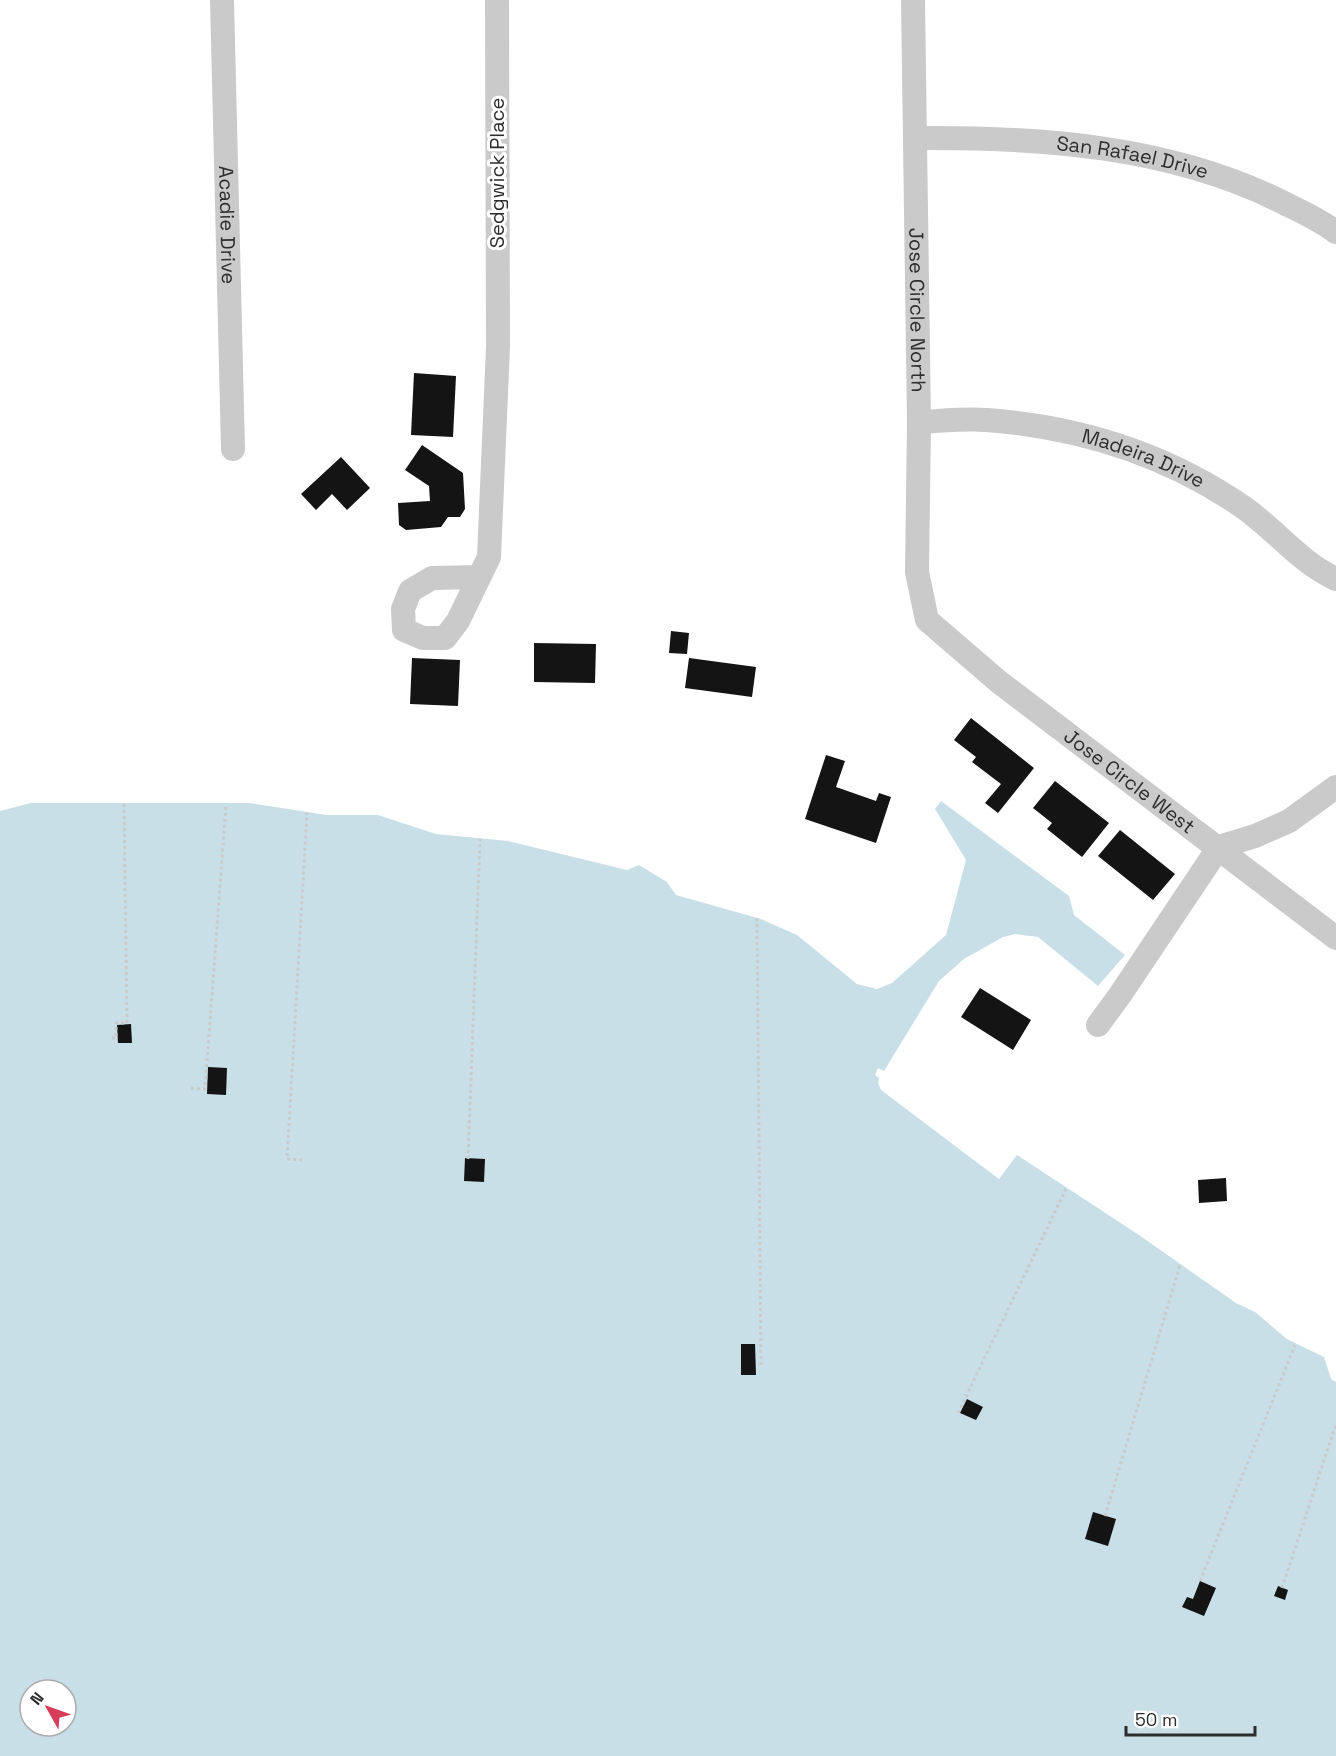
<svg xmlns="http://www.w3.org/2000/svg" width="1336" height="1756" font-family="'Space Grotesk',sans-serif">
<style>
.water{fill:#c9dfe8;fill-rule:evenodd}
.building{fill:#141414}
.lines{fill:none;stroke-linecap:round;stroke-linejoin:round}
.path{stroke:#cacaca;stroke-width:3;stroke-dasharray:3 3;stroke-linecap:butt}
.minor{stroke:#cacaca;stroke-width:24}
.labels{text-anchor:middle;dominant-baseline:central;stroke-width:6;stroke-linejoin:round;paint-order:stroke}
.street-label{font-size:20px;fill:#2d2d2d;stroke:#fff}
</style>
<rect width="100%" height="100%" fill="#fff"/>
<!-- water -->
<path class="water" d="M941 801 1069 896 1074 915 1125 955 1098 986 1038 937 1015 934 1003 937 964 959 939 981 884 1071 878 1068 875 1075 879 1078 878 1083 881 1090 999 1179 1017 1155 1139 1235 1236 1303 1255 1312 1287 1339 1324 1357 1331 1379 1336 1382V1756H0V811L31 803H249L327 815H378L436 834 508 841 627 870 639 865 667 882 676 895 761 919 797 935 857 984 877 989 892 983 946 935 966 860 935 809ZM30 1690H66V1726H30Z"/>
<!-- building -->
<g class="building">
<polygon points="414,373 456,376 453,437 411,435"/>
<polygon points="422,445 463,473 465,509 460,517 448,517 441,527 406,530 399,525 398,503 430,501 429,486 405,470"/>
<polygon points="341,457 370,488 347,510 332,494 316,510 301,494"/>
<polygon points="671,631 689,633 687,654 669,653"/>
<polygon points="534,643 596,644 595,683 534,682"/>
<polygon points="412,658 460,660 458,706 410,704"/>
<polygon points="689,658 756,667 752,697 685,688"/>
<polygon points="971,718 1034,768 998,813 985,803 1001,784 972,762 976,757 954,740"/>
<polygon points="826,755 845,761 836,787 876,801 879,793 891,797 876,843 805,819"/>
<polygon points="1055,781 1109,823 1082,857 1047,829 1052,823 1033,808"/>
<polygon points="1120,830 1175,874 1153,900 1098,856"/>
<polygon points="980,988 1031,1020 1013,1050 961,1017"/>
<polygon points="131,1024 132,1043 118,1043 117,1025"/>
<polygon points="208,1067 227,1068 226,1095 207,1094"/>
<polygon points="465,1158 485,1159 484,1182 464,1181"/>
<polygon points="1226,1178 1227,1201 1199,1203 1198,1180"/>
<polygon points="741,1344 755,1344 756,1375 741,1375"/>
<polygon points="967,1399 983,1407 976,1420 960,1413"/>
<polygon points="1093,1512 1116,1519 1108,1546 1085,1539"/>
<polygon points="1200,1581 1216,1588 1204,1616 1182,1607 1187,1597 1193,1599"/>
<polygon points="1278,1586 1288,1590 1285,1600 1274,1596"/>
</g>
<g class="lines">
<!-- path -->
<g class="path">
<polyline points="757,918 761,1367"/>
<polyline points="112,1038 116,1038 116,1023 127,1023 124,804"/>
<polyline points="191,1088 205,1089 226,805"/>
<polyline points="468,1159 480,839"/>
<polyline points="302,1160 287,1159 307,813"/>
<polyline points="958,1413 1066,1189"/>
<polyline points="1105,1516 1180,1265"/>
<polyline points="1200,1581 1295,1345"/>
<polyline points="1282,1588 1336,1424"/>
</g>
<!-- minor -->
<g class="minor">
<path id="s1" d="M222 0 233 449"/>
<path id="s2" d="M913 0 919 422 917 572 927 620 999 682 1336 938"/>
<path id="s3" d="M915 138C1042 137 1174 146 1288 205 1305 213 1321 221 1336 232"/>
<path id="s4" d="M919 422C941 421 965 418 987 420 1080 427 1166 454 1243 507 1276 530 1299 562 1336 579"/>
<polyline points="479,577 432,578 410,591 403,609 404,630 423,638 445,638 458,621 489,557 498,347 497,0"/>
<polyline points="1098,1025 1120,995 1219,847 1255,836 1289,821 1336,787"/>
</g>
</g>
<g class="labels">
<!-- street labels -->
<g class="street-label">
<text stroke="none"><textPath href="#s3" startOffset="219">San Rafael Drive</textPath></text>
<text transform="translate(497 173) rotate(-90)">Sedgwick Place</text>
<text stroke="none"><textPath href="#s1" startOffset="225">Acadie Drive</textPath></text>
<text stroke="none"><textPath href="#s2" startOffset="310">Jose Circle North</textPath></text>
<text stroke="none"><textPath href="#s4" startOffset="230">Madeira Drive</textPath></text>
<text stroke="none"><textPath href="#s2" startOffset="880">Jose Circle West</textPath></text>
</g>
</g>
<!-- north arrow -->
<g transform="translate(48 1708) rotate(310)"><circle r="28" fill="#ffffff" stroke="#ababab" stroke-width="1.5"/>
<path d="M0-4.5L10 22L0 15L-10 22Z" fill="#d53d5b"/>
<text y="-9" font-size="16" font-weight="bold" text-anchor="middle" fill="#2d2d2d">N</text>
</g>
<!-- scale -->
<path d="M1126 1726v9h129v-9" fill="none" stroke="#2d2d2d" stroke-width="3"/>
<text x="1135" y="1726" font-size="18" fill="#2d2d2d" stroke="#ffffff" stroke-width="4.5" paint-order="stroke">50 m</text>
</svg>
